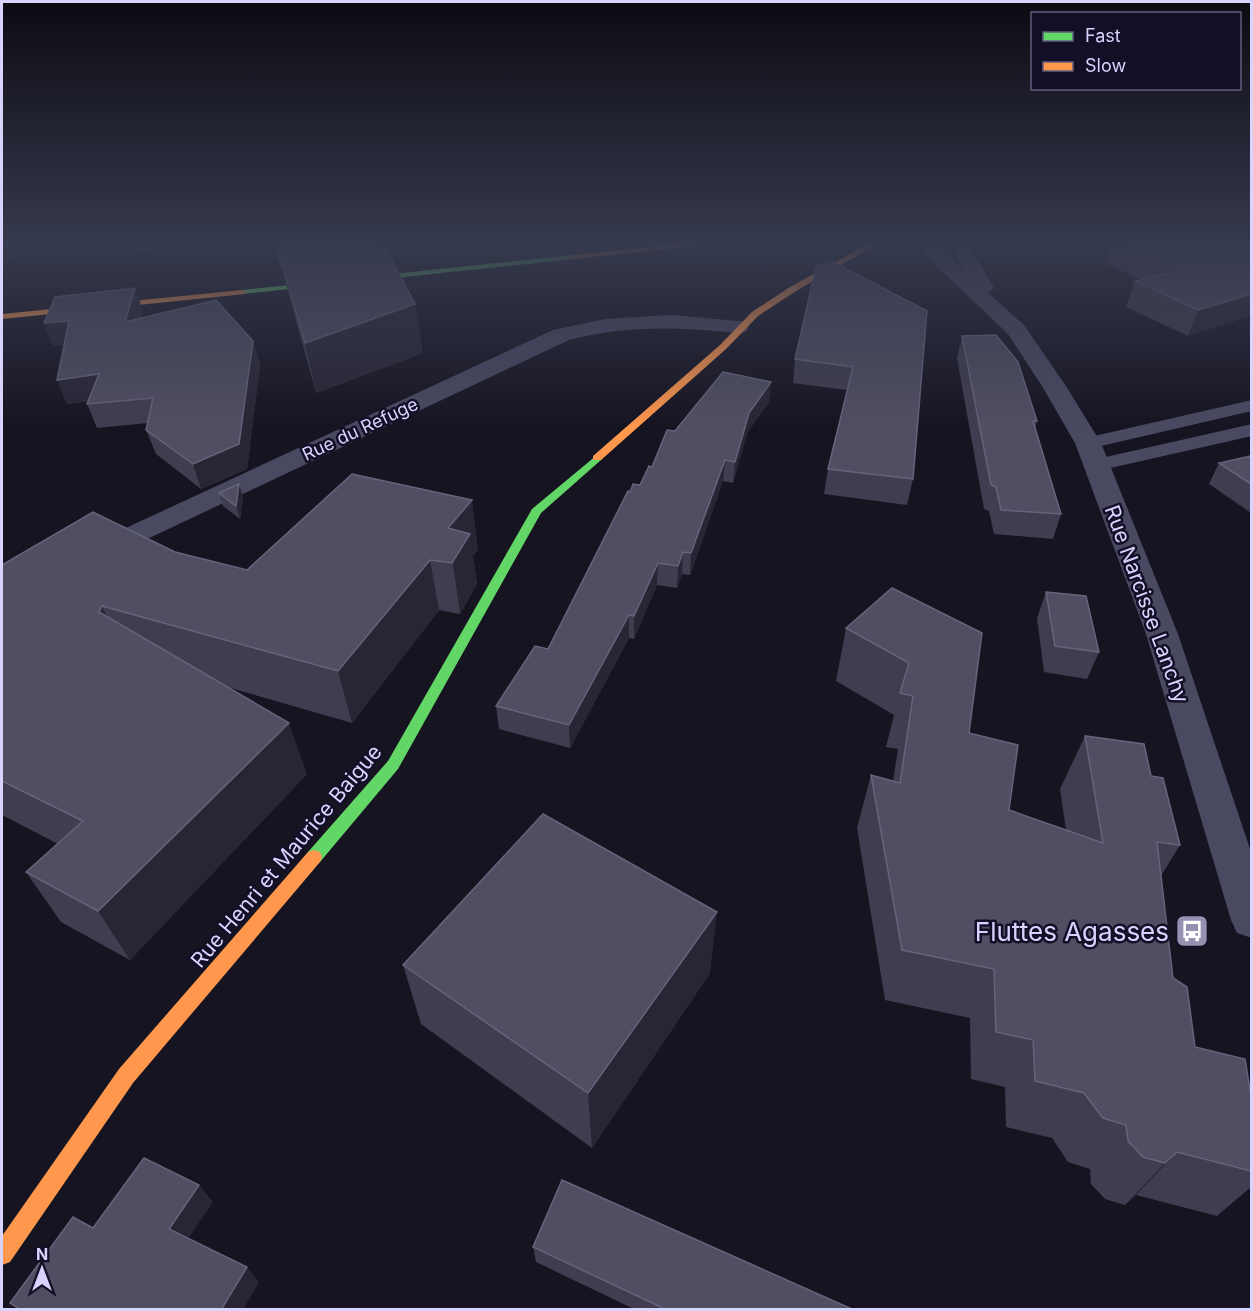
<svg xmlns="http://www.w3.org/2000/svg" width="1253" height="1311" font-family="Inter,sans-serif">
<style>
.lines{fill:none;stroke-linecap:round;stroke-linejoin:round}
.lane{fill:#4a4962;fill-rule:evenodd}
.street{fill:#4a4962;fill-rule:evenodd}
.fast{fill:#63d668;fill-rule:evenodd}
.slow{fill:#ff974d;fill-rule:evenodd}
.wall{fill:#403d50}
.shaded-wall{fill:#282635}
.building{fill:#504e63;stroke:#66637b;stroke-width:1.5}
.labels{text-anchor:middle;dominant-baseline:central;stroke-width:5;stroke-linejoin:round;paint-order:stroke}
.far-street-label{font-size:18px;fill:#d9d4ff;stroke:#130f26}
.street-label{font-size:21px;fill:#d9d4ff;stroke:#130f26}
.near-poi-label{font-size:26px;fill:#d9d4ff;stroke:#130f26;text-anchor:end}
</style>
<rect width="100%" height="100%" fill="#161421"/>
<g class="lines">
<!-- lane -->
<g class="lane">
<polygon points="1252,400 1252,411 1088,449 1081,447 1078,443 1081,439"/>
<polygon points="1252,424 1252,436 1097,471 1090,469 1087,465 1090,461 1097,459"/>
</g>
<!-- street -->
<g class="street">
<path d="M137 244H158C153 251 146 252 138 250L136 246Z"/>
<polygon points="918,244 936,244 965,271 950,244 968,244 994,288 988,293 1024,325 1066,386 1101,443 1178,634 1252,855 1252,938 1237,933 1231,920 1146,634 1075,443 1042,386 1008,334 927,257"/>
<path d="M671 315 738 321 746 322 749 327 746 332 738 333C681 327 625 325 569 340L107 558 97 561 87 558 82 552 87 546 553 330 605 319Z"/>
</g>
<!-- fast -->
<g class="fast">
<polygon points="572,255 575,255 575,259 242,294 238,292 242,290"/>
<polygon points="597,455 602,458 601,460 541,513 398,769 320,862 314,864 308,862 306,857 308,852 388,761 532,509"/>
</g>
<!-- slow -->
<g class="slow">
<polygon points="676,244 700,244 696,246 572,259 568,257 572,255"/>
<polygon points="868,244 877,244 796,291 758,316 726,349 601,460 593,460 593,456 720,345 752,312 790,287"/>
<polygon points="242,290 246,292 245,294 2,319 2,314"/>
<polygon points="314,850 320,852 322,857 320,862 133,1083 10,1262 2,1265 2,1236 119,1069 308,852"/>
</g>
</g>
<!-- wall -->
<g class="wall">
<polygon points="275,244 423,353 316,393"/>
<polygon points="1110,244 1251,244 1188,336 1126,307 1135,281 1142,280 1104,262"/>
<polygon points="816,267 913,479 907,505 824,494 828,469 847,390 793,383 795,359"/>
<polygon points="143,310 141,318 253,341 260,364 247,469 201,489 156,454 146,430 148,423 97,428 87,404 88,401 67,404 57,380 64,345 53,346"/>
<polygon points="962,336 1037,421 1035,428 1061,514 1053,539 994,534 989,511 984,509 957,358"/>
<polygon points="769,402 747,433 733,483 723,481 690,575 682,574 677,588 657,585 634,639 629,638 570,748 499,729 496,706 548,649 630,492 640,485 675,431"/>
<polygon points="1251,456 1251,513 1209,484 1219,463"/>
<polygon points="219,493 243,497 240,519 223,506"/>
<polygon points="478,549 473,556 477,584 460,614 439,610 352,723 227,687 307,774 130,960 61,922 26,872 58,844 2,815 2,565 175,552 247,570"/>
<polygon points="892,588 969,733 1009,810 1066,830 1060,789 1085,736 1151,776 1180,845 1161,876 1173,978 1195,1047 1251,1096 1251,1187 1217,1216 1136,1195 1125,1205 1105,1199 1091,1184 1090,1169 1068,1162 1052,1138 1006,1127 1005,1087 971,1079 970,1018 885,1000 857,828 871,775 893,781 898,749 886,747 894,715 836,681 846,628"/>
<polygon points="1046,592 1099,652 1087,679 1044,672 1037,618"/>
<polygon points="403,965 710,973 592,1148 421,1024"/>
<polygon points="533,1247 854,1310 636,1310 536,1262"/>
</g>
<!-- shaded-wall -->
<g class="shaded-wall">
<polygon points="2,244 54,244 57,250 2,261"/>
<polygon points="179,244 214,244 215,249 182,254"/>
<polygon points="215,244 265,244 217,252"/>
<polygon points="135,288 143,310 133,345 125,322"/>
<polygon points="1251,294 1251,316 1188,336 1198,310"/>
<polygon points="415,304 423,353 316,393 305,343"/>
<polygon points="69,321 78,344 53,346 44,323"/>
<polygon points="253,341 260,364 247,469 201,489 193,464"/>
<polygon points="99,374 108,398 67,404 57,380"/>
<polygon points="771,382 769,402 747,433 733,483 735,462 749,413"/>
<polygon points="725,460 723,481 690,575 691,553"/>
<polygon points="239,484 243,497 240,519 236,506"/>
<polygon points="472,500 478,549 473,556 477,584 460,614 448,528"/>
<polygon points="683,552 682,574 677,588 678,566"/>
<polygon points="430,560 439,610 352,723 338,671"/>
<polygon points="658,563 657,585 634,639 634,616"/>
<polygon points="102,606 126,657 99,612"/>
<polygon points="629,615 629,638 570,748 569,725"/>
<polygon points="289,723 307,774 130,960 98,911"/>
<polygon points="717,912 710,973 592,1148 588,1093"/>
<polygon points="1177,1152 1136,1195 1125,1205 1165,1163"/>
<polygon points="199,1185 213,1202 184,1245 169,1229"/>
<polygon points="247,1267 259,1282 243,1310 221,1310"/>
</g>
<!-- building -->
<g class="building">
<polygon points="275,244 330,244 278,249 282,268"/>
<polygon points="330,244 371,244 375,249 385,247 415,304 305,343 278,249"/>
<polygon points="1126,244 1251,244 1251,294 1198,310 1135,281 1184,270"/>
<polygon points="829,260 927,311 913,479 828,469 853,367 795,359 816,267"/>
<polygon points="135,288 125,322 216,300 253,341 239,444 193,464 146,430 153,398 87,404 99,374 57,380 69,321 44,323 55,297"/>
<polygon points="996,335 1018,362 1037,421 1033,421 1061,514 1001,510 996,487 991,485 962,336"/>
<polygon points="723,372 771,382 749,413 735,462 725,460 691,553 683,552 678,566 658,563 634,616 629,615 569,725 496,706 535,646 548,649 628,491 630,492 633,484 640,485 649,466 652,467 667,430 675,431"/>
<polygon points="1251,456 1251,484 1219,463"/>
<polygon points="352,474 472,500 448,528 470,534 452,563 430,560 338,671 102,606 99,612 289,723 98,911 26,872 83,821 2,781 2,565 93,512 175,552 247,570"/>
<polygon points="239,484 236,506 219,493"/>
<polygon points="892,588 982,633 969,733 1018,745 1009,810 1103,843 1085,736 1144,744 1151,776 1163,778 1180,845 1157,842 1173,978 1187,987 1195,1047 1245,1059 1251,1096 1251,1171 1177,1152 1165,1163 1143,1157 1128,1141 1126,1125 1103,1118 1084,1093 1035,1081 1033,1040 996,1032 994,969 902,950 871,775 900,783 913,696 900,693 909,663 846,628"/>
<polygon points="1046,592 1086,596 1099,652 1055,646"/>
<polygon points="543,814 717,912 588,1093 403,965"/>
<polygon points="144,1158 199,1185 169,1229 247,1267 221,1310 21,1310 10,1303 73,1217 93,1228"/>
<polygon points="562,1180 854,1310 667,1310 533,1247"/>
</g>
<!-- sky -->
<linearGradient id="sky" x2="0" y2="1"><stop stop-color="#0c0b12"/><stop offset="0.57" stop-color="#363a4e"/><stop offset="1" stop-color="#363a4e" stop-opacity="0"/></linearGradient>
<rect width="1253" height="427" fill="url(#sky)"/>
<!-- icons -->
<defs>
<symbol id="bus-square" viewBox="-11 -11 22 22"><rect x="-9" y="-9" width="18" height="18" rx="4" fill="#9591b1" stroke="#130f26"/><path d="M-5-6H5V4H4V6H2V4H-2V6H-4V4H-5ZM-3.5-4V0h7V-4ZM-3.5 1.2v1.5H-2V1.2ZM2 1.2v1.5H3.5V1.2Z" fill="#fff"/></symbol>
</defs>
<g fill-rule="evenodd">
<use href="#bus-square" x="1173" y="912" width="38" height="38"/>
</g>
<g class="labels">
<!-- far-street labels -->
<g class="far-street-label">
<text transform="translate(360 429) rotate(-25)">Rue du Refuge</text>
</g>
<!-- street labels -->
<g class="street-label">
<text transform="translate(1147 604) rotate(70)">Rue Narcisse Lanchy</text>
<text transform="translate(286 856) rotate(-50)">Rue Henri et Maurice Baigue</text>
</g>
<!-- near-poi labels -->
<g class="near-poi-label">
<text x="1169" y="931">Fluttes Agasses</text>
</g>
</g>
<!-- border -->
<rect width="1253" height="1311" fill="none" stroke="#d9d4ff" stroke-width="6"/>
<!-- legend -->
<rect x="1031" y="12" width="210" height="78" fill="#130f26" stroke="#625e7d" stroke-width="1.5"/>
<rect x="1043" y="32" width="30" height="9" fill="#63d668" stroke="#625e7d" stroke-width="1.5"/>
<text x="1085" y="42" font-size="18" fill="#d9d4ff">Fast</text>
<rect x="1043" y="62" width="30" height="9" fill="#ff974d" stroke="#625e7d" stroke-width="1.5"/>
<text x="1085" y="72" font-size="18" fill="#d9d4ff">Slow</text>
<!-- north arrow -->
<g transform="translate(42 1269)" stroke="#130f26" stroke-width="4.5" paint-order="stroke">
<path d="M0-4.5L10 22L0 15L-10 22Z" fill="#d9d4ff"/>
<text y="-9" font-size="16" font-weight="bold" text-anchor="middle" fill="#d9d4ff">N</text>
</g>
</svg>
